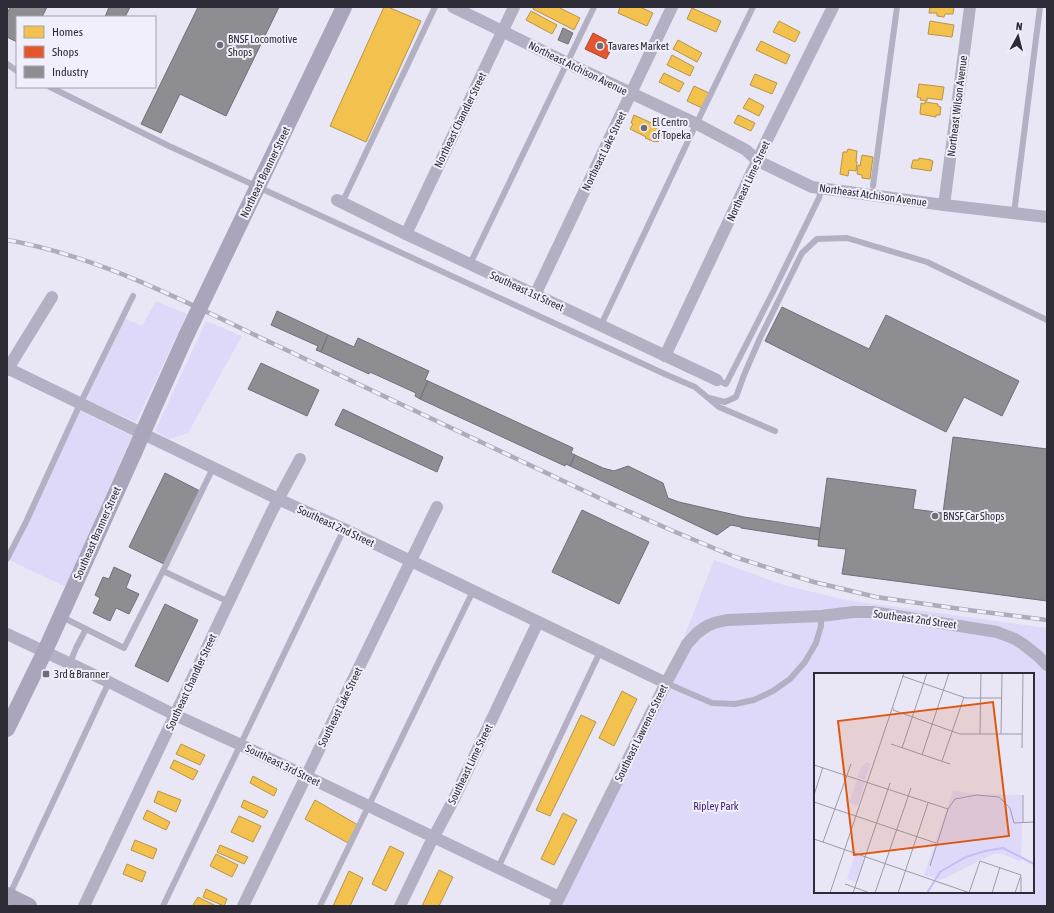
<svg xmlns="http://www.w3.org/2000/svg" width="1054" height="913" font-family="'Asap Condensed',sans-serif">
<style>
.green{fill:#dfd9f9;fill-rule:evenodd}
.homes{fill:#f2c14e;stroke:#b79447}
.shops{fill:#e4572e;stroke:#ad4a30}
.industry{fill:#8d8d92;stroke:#707076}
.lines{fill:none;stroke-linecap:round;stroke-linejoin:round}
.lane{stroke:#b4b0c3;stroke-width:6}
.street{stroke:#b4b0c3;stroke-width:12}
.secondary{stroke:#aaa5bb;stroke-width:16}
.rail-casing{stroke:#aeacba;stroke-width:4.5}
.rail{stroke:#f1effb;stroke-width:3;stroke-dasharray:9;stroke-linecap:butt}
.secondary-bridge{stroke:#aaa5bb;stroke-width:16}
.poi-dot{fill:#6f6c79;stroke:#f1effb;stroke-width:1.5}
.labels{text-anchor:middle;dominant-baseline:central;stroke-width:4;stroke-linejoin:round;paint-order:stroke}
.poi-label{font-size:11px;fill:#2d2b36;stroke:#f1effb;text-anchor:start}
.street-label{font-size:11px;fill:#2d2b36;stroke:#f1effb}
.park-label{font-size:11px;fill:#3a1c74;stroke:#f1effb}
.inset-river{fill:none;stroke:#c7bcf7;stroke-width:2}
.inset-road{fill:none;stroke:#9e9ba9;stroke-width:1}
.view{fill:#df570e;fill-opacity:0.15;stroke:#df570e;stroke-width:2}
.inset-edge{fill:none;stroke:#2d2b36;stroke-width:2}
</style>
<rect width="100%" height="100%" fill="#e9e6f6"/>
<!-- green -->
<g class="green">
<polygon points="156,301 187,314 136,422 84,399 124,318 142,326"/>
<polygon points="206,321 242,336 188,433 170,439 155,431"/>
<polygon points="79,410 132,436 66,587 7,559"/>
<path d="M714 560 784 585 846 600 1047 628V906H559L666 683ZM815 674H1033V892H815Z"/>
</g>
<!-- homes -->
<g class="homes">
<polygon points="384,7 388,7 421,21 366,142 330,126"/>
<polygon points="534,7 558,7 580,18 574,30 533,9"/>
<polygon points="620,7 640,7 653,13 647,26 618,13"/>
<polygon points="930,7 954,7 953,14 945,14 944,17 937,16 937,13 929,13"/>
<polygon points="692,8 721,21 716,32 687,19"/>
<polygon points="531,11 557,25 552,34 526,20"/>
<polygon points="779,21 800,32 795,42 773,32"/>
<polygon points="930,21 954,25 952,37 928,34"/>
<polygon points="678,40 702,53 697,62 673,49"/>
<polygon points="761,41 790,55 786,64 756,50"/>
<polygon points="672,55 694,67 690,76 667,65"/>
<polygon points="664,73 684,83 679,92 659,82"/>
<polygon points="755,74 777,83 772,94 750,85"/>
<polygon points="919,84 944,87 942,100 927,98 927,101 920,100 921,98 917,97"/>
<polygon points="694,86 709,93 702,108 687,101"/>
<polygon points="749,98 764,106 759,116 743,108"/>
<polygon points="925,102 938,104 938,106 941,107 940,115 936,115 936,117 920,114 921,103 925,104"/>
<polygon points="634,115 656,125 655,127 664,131 658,142 655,141 655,142 645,138 646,137 630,129 633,124 631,123"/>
<polygon points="738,115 755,123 751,131 734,123"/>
<polygon points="848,149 857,151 856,162 857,162 856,171 849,170 848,176 840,174 843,152 847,152"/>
<polygon points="862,155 873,157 870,179 862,178 862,175 857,174 858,165 860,166"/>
<polygon points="919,158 931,160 931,161 933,161 931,171 911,168 913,160 919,160"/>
<polygon points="622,691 637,699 614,746 599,738"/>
<polygon points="581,715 596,722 550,816 536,810"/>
<polygon points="181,744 205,755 200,765 176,754"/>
<polygon points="174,760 198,771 193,780 170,768"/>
<polygon points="253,776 277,789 274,796 250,783"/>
<polygon points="158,791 181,800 176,812 154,802"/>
<polygon points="244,800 268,811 264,818 241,807"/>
<polygon points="315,800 358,825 348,843 305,819"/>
<polygon points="147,810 170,822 166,830 143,819"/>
<polygon points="563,813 577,820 554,865 541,859"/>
<polygon points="239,816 261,826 253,842 231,832"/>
<polygon points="135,840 157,849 153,859 131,850"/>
<polygon points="220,845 248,857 244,864 217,852"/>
<polygon points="390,846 404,853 386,891 372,884"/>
<polygon points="216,854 238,865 232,877 210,866"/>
<polygon points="127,864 146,872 142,882 123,874"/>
<polygon points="439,870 453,877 439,906 422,906"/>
<polygon points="349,871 363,878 350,906 333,906"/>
<polygon points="206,889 227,899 224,906 203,897"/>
<polygon points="198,897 216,906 194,906 193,905"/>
</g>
<!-- shops -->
<polygon class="shops" points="593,33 614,44 606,59 585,49"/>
<!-- industry -->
<g class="industry">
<polygon points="10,7 47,7 42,17 17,17 17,42 7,37 7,14"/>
<polygon points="109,7 130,7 125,17 105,17"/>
<polygon points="198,7 279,7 226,116 180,94 161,133 141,124"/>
<polygon points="563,28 573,33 568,44 558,40"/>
<polygon points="782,307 869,349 886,315 1019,381 1002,416 964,397 946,432 765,341"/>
<polygon points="277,311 328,335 321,352 316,350 318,346 271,325"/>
<polygon points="328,335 354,347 358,338 429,371 425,380 428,381 420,399 415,396 416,393 370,372 369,374 321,352"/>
<polygon points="261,363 319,390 307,416 248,389"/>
<polygon points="428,381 573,448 571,453 575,455 570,466 566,464 565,466 420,399"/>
<polygon points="343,409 443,457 437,472 335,425"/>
<polygon points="953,437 1047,449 1047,601 842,574 846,549 818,546 827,478 916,490 913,509 943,513"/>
<polygon points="575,455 603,468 614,471 628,466 663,483 668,498 679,502 744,517 820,528 819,540 741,528 741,527 731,525 717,535 570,466"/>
<polygon points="165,473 200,491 164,564 129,547"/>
<polygon points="582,510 649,542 619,604 552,572"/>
<polygon points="114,567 131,575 126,588 139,594 129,614 116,608 110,621 93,613 100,598 95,595 103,577 109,579"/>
<polygon points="165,604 198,620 168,682 135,666"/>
</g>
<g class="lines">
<!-- lane -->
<g class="lane">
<polyline points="7,64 17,71"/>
<polyline points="50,87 169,146 667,375 695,387 719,407 775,431"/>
<polyline points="873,186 897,7"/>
<polyline points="342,203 435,7"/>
<polyline points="1014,213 1040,7"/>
<polyline points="470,264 594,7"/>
<polyline points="601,325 689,139 753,7"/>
<polyline points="717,380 726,384 774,290 819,198 821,189"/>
<polyline points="709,398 725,402 736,397 744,375 760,338 802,253 817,239 847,238 927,262 1047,320"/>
<polyline points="7,559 26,522 80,404 133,296"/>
<polyline points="163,571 213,468"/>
<polyline points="62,617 86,629"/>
<polyline points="70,663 76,648 86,629 124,648 163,571 229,602"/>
<polyline points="666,683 712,703 735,704 754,700 773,691 790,679 805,662 816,643 821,626 821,616"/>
<polyline points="498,868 600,652"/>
<polyline points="9,896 109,682"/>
<polyline points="163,906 344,529"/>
<polyline points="320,906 473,591"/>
</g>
<!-- street -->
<g class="street">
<polyline points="453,7 567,63 697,124 746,150 758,161 812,187 944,205 1047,217"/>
<polyline points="337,200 406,234 717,380"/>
<polyline points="944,205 970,7"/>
<polyline points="406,234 514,7"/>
<polyline points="535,295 672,7"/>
<polyline points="665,356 767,140 833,7"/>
<polyline points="7,368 278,499 344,529 666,683"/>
<polyline points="7,370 52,297"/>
<polyline points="7,634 109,682 175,715 241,745 559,897"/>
<polyline points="84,906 272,511 300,459"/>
<polyline points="243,906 437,507"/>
<polyline points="400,906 430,844 454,799 538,622"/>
<polyline points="555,906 666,683 687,644 697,633 707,626 714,623 727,620 821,616 853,612 872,612 885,614 997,632 1015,639 1023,644 1038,656 1047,665"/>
</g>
<!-- secondary -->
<g class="secondary">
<polyline points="152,412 186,336"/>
<polyline points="7,729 45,651 134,453"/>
<polyline points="7,895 29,906"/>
</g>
<defs>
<path id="rail" d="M7 240C103 257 191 305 278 346 390 399 500 451 612 504L673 531 735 557 772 569 814 582 876 597 968 610 1047 620"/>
</defs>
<!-- rail casing -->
<use href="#rail" class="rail-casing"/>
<!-- rail -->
<use href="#rail" class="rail"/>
<!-- secondary-bridge -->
<g class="secondary-bridge">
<polyline points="186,336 344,7"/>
<polyline points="134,453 152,412"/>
</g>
</g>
<!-- markers -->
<g class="poi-dot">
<circle cx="220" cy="45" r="4"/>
<circle cx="600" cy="46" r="4"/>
<circle cx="644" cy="128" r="4"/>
<circle cx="935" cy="516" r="4"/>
<rect x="42" y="670" width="8" height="8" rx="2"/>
</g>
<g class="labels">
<!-- poi labels -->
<g class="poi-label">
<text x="228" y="39">BNSF Locomotive<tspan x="228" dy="13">Shops</tspan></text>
<text x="608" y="46">Tavares Market</text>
<text x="652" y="122">El Centro<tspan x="652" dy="13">of Topeka</tspan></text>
<text x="943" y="516">BNSF Car Shops</text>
<text x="54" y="674">3rd &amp; Branner</text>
</g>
<!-- street labels -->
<g class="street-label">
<text transform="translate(578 68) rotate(26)">Northeast Atchison Avenue</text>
<text transform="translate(957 106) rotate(-83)">Northeast Wilson Avenue</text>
<text transform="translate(460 120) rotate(-64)">Northeast Chandler Street</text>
<text transform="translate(604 151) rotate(-64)">Northeast Lake Street</text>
<text transform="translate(265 172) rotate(-64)">Northeast Branner Street</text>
<text transform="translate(748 181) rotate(-65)">Northeast Lime Street</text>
<text transform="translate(873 195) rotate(8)">Northeast Atchison Avenue</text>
<text transform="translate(527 291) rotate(25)">Southeast 1st Street</text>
<text transform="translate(336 526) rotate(25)">Southeast 2nd Street</text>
<text transform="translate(97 533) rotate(-66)">Southeast Branner Street</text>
<text transform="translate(915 619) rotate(8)">Southeast 2nd Street</text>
<text transform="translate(191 682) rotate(-65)">Southeast Chandler Street</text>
<text transform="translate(340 707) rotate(-64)">Southeast Lake Street</text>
<text transform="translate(641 733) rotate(-64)">Southeast Lawrence Street</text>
<text transform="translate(470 764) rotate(-64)">Southeast Lime Street</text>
<text transform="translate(283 765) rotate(26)">Southeast 3rd Street</text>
</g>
<!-- park labels -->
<g class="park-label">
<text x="716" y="806">Ripley Park</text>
</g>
</g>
<!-- overview -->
<g transform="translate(814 673)">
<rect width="220" height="220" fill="#e9e6f6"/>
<path d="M52 89 57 91 51 107 43 105 48 92 50 93ZM43 107 51 110 44 133 35 130ZM139 117 159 121 209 122 207 189 189 181H179L127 207 110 202ZM41 181 50 184 42 209 33 206Z" fill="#dfd9f9"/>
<path class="inset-river" d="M113 220 126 199 152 184 171 178 189 175 220 191"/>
<path class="inset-road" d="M88 3 152 25H188M80 35 79 37 146 61H208M166 61 167 0M187 61 188 0M77 71 136 91M88 75 113 0M208 75 209 0M108 82 135 0M128 88 150 24M0 92 134 136M0 122 9 94M0 129 122 170M209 149V122M0 166 156 220M9 169 37 91M116 193 134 136 141 126 163 122 185 124 196 135 200 150 220 149M207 204V220M31 211 56 220M16 220 90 0M39 220 76 110M61 220 97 115M84 220 114 130M155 220 166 188 207 202M178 220 186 194M201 220 207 202"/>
<path class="view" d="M179 29 195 163 40 182 24 48Z"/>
<rect width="220" height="220" class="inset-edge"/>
</g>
<!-- border -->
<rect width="1054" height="913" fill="none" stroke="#2d2b36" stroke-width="16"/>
<!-- legend -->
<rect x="16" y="16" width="140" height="72" fill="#f1effb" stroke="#a3a1ac"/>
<rect x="24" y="26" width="20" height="12" fill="#f2c14e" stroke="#a3a1ac"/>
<text x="52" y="36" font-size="12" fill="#2d2b36">Homes</text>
<rect x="24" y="46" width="20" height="12" fill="#e4572e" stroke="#a3a1ac"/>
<text x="52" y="56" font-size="12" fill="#2d2b36">Shops</text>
<rect x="24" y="66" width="20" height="12" fill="#8d8d92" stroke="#a3a1ac"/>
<text x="52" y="76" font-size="12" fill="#2d2b36">Industry</text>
<!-- north arrow -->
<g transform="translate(1018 36) rotate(7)" stroke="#f1effb" stroke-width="3" paint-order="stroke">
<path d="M0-3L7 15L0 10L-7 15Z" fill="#2d2b36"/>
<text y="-6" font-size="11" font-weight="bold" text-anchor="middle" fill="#2d2b36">N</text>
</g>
</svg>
